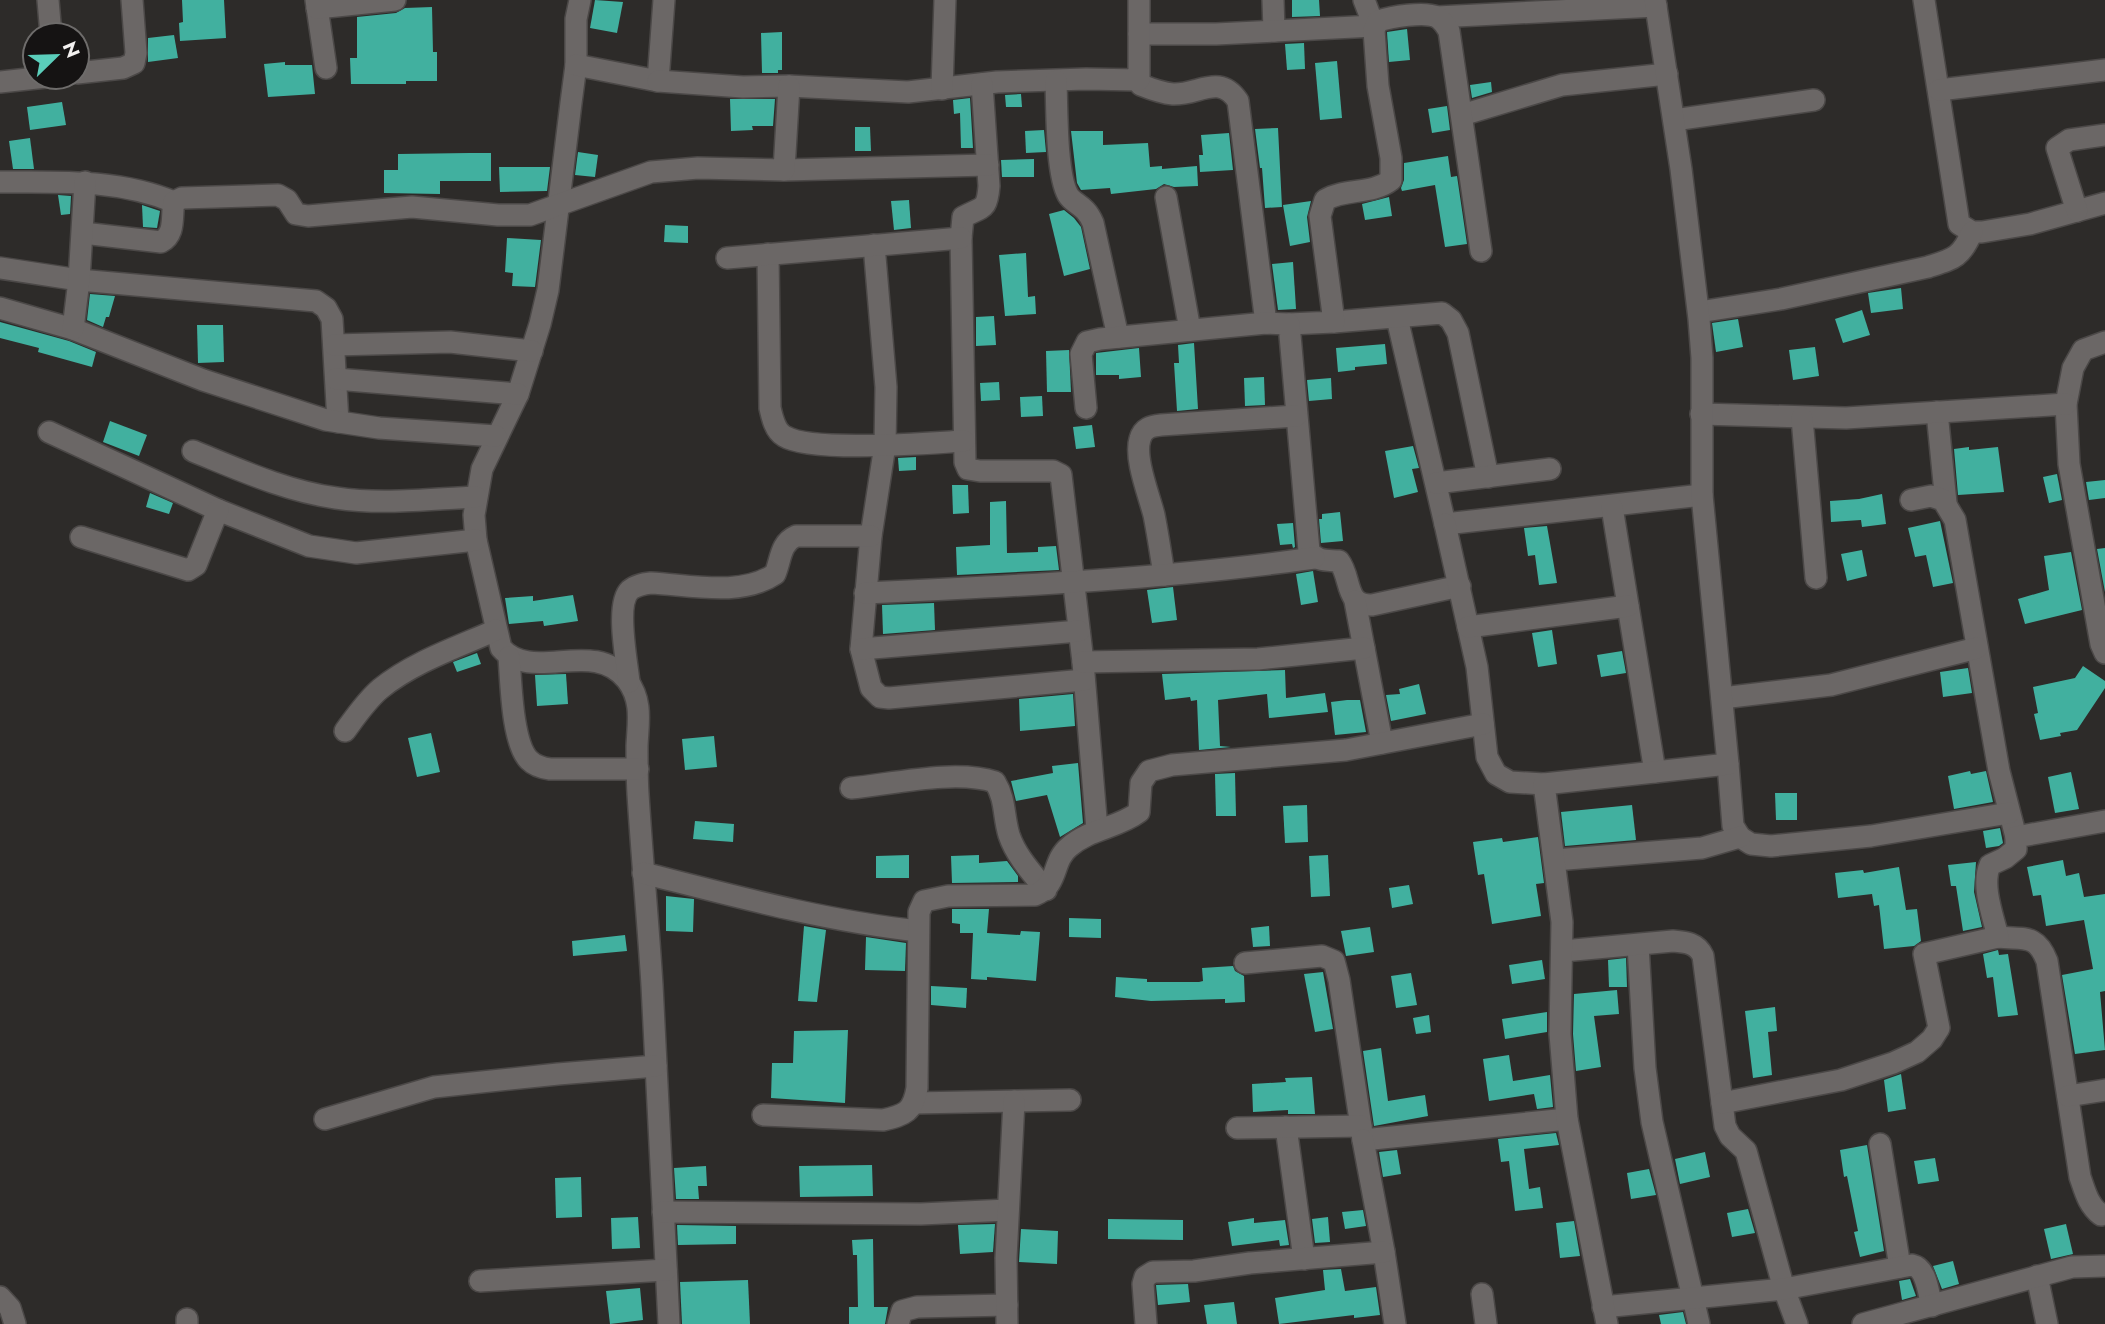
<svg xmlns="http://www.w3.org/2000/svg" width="2105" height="1324" font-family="Jost,sans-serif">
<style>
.building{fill:#41b09f}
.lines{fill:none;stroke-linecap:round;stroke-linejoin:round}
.minor-casing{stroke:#4b4847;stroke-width:24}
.minor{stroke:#6b6766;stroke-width:21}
</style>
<rect width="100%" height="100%" fill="#2d2b29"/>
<!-- building -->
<g class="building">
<polygon points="182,0 224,0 226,38 180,41 179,23 183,22"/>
<polygon points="595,0 623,2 617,33 590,28"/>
<polygon points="1292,0 1319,0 1320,16 1292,17"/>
<polygon points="432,7 433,52 437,52 437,81 406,81 406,84 351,84 350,58 357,58 357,17 396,13 405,8"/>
<polygon points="1407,29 1410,60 1389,62 1387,32"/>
<polygon points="782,32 782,70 778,70 778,73 762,73 761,33"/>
<polygon points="174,35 178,58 148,62 148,38"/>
<polygon points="1304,43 1305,69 1287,70 1285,44"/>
<polygon points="1337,61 1342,118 1320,120 1315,63"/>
<polygon points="285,62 285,65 312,65 315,94 268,97 264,64"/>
<polygon points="1491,82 1492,92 1472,98 1470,85"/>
<polygon points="1021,94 1022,107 1006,107 1005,95"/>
<polygon points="970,98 973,148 961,148 960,113 954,114 953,100"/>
<polygon points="730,99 775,99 773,126 752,126 753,130 731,131"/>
<polygon points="62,102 66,125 30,130 27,107"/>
<polygon points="1447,106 1450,130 1432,133 1428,109"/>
<polygon points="855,127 870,127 871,151 855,151"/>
<polygon points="1278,128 1282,207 1265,208 1262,168 1260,168 1255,129"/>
<polygon points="1044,130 1046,152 1026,153 1025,131"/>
<polygon points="1071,131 1103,131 1103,145 1148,143 1150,167 1162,166 1162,169 1197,166 1198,186 1174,187 1164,184 1156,189 1111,194 1110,188 1081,190 1077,183"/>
<polygon points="1229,133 1233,170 1200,172 1199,155 1203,155 1201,135"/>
<polygon points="30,138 34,169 13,169 9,141"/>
<polygon points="578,152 598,155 595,177 575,175"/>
<polygon points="469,153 491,153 491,181 440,181 440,194 384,193 384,170 398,170 398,154"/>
<polygon points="1448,156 1451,177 1457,176 1467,244 1445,247 1435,185 1402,191 1401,188 1404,180 1404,163"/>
<polygon points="1034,159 1034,177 1002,177 1001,160"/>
<polygon points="499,167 550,167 547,191 500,192"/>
<polygon points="58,195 71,196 70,214 61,215"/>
<polygon points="1389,197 1392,216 1365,220 1362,204"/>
<polygon points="909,200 911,228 894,230 891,201"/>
<polygon points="1311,201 1307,217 1310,242 1290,246 1283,205"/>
<polygon points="142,205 160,211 157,228 143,227"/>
<polygon points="1064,210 1074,218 1081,227 1090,269 1064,276 1049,214"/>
<polygon points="665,225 688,226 688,243 664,242"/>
<polygon points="507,238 541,240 535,287 512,286 513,273 505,272"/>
<polygon points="1026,253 1028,297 1035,296 1036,314 1005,316 999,255"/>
<polygon points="1293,262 1296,309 1278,310 1272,264"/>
<polygon points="1901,288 1903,309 1871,313 1868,293"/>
<polygon points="90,294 115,296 109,317 106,317 103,327 87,320"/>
<polygon points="1862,310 1870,335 1843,343 1835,319"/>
<polygon points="994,316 996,345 976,346 976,317"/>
<polygon points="1738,319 1743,347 1716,352 1712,323"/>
<polygon points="0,322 69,341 96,352 92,367 38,352 39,348 0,338"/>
<polygon points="197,325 223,325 224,362 198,363"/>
<polygon points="1194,343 1198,409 1177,411 1174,363 1179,363 1178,345"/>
<polygon points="1385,344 1387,364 1355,367 1355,370 1338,372 1336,348"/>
<polygon points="1815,347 1819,376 1793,380 1789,350"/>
<polygon points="1139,348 1141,377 1119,379 1119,375 1096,375 1096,353"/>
<polygon points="1069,350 1071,392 1047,392 1046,351"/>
<polygon points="1264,377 1265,405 1245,406 1244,378"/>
<polygon points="1331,378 1332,399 1309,401 1307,380"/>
<polygon points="999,382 1000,400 981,401 980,383"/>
<polygon points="1042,396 1043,416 1021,417 1020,397"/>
<polygon points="110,421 147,435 139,456 103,442"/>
<polygon points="1092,425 1095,447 1076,449 1073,427"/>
<polygon points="1413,446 1419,468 1412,469 1418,492 1394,498 1385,451"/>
<polygon points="1969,447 1969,450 1998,447 2004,492 1958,495 1954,449"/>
<polygon points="916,457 916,470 899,471 898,458"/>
<polygon points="2057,474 2062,500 2049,503 2043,477"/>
<polygon points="2105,480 2105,498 2089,500 2086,482"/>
<polygon points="952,485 968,485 969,513 953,514"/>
<polygon points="150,493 173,503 169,514 146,507"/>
<polygon points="1882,494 1886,524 1862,527 1861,520 1831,522 1830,501 1859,499"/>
<polygon points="1006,501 1007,553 1038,552 1038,547 1056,546 1059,570 957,575 956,547 990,545 990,502"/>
<polygon points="1340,512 1343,541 1321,543 1319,519 1322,519 1322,514"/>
<polygon points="1940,521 1953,583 1933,587 1926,555 1915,557 1908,528"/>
<polygon points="1293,523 1295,547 1293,548 1292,544 1280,545 1277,524"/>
<polygon points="1547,526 1557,583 1539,585 1535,555 1528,556 1524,528"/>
<polygon points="2105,548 2105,592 2097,549"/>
<polygon points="1862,550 1867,576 1847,581 1841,554"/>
<polygon points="2071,552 2082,610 2025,624 2018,599 2049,590 2044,556"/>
<polygon points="1313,571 1318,602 1301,605 1296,574"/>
<polygon points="1173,587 1177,620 1152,623 1147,590"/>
<polygon points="573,595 578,621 544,626 543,621 509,624 505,598 533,596 533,601"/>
<polygon points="934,603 935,630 883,634 882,605"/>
<polygon points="1552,630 1557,664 1538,667 1532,633"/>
<polygon points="1622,651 1626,673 1601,677 1597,655"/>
<polygon points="477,653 481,664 457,672 453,662"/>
<polygon points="2083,666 2105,681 2105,688 2077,730 2060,733 2061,736 2040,740 2034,714 2038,713 2033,687 2075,678"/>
<polygon points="1968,668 1972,693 1943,697 1940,672"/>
<polygon points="1285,670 1286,698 1325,693 1328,712 1269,718 1267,694 1218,700 1220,746 1231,747 1199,750 1197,700 1191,701 1190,697 1165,700 1162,674"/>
<polygon points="566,674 568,704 537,706 535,675"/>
<polygon points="1419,684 1426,714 1391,721 1386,695 1400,694 1399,689"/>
<polygon points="1073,694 1075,726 1020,731 1019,699"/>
<polygon points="1347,700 1360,700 1366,732 1335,735 1331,702"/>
<polygon points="431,733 440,772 417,777 408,738"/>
<polygon points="714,736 717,767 685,770 682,739"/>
<polygon points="1078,763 1083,823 1060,837 1047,795 1016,801 1011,781 1053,773 1052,766"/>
<polygon points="1970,771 1971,774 1986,771 1993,802 1954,809 1948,776"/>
<polygon points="2071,772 2079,809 2055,813 2048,777"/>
<polygon points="1235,773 1236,816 1216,816 1215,774"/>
<polygon points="1775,793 1797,793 1797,820 1776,820"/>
<polygon points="1307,805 1308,842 1285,843 1283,806"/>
<polygon points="1632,805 1636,840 1565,846 1561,812"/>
<polygon points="695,821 734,824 733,842 693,839"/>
<polygon points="2000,828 2003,843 1999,846 1986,848 1983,831"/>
<polygon points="1538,837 1544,883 1536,884 1541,916 1492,924 1484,874 1478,875 1473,842 1502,838 1503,842"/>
<polygon points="909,855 909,878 876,878 876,856"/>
<polygon points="979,855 979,863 1007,861 1018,876 1018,882 952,883 951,856"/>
<polygon points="1328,855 1330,896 1311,897 1309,856"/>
<polygon points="2063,860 2066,876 2079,873 2084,897 2105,894 2105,991 2100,992 2105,1050 2075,1054 2062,975 2093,969 2084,920 2046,926 2041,895 2033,896 2027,867"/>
<polygon points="1976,862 1974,892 1982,927 1963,931 1956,886 1951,886 1948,865"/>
<polygon points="1899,867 1906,910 1917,909 1921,941 1914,946 1884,949 1879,905 1874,906 1872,894 1838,898 1835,873 1863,870 1864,873"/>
<polygon points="1409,885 1413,904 1392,908 1389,888"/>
<polygon points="666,896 694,899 693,932 666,931"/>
<polygon points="952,909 989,909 987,933 1020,935 1021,931 1040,932 1036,981 987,977 987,980 971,979 973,933 960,933 960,924 952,923"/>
<polygon points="1069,918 1101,919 1101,938 1069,937"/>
<polygon points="804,926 826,930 817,1002 798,1001"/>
<polygon points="1269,926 1270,946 1253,947 1251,928"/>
<polygon points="1370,927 1374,952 1346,956 1341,931"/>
<polygon points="625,935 627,951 573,956 572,941"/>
<polygon points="866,937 906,943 905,971 865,970"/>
<polygon points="1998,950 1999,955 2008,954 2018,1015 1998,1017 1993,977 1987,978 1983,954"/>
<polygon points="1626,958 1627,987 1609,987 1608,960"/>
<polygon points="1542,960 1545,979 1512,984 1509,965"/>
<polygon points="1233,966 1235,971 1244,976 1245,1002 1225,1003 1225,999 1151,1001 1115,997 1116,977 1147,979 1147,982 1199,982 1203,981 1202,968"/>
<polygon points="1323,972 1333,1029 1315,1032 1304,974"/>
<polygon points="1411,973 1417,1005 1396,1008 1391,976"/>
<polygon points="931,986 967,988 966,1008 931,1005"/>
<polygon points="1617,990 1619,1014 1594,1016 1601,1067 1576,1071 1573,1034 1574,994"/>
<polygon points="1775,1007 1777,1031 1768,1032 1772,1075 1753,1078 1745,1011"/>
<polygon points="1547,1012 1547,1032 1505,1039 1502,1019"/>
<polygon points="1429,1015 1431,1032 1416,1034 1413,1018"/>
<polygon points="848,1030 845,1103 771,1098 772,1063 793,1063 794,1031"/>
<polygon points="1381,1048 1388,1101 1425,1095 1428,1116 1374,1126 1363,1051"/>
<polygon points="1509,1055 1513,1081 1550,1075 1553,1107 1537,1109 1534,1094 1489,1101 1483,1059"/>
<polygon points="1901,1074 1906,1109 1888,1112 1884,1080"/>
<polygon points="1312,1077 1315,1114 1288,1114 1288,1110 1253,1112 1252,1084 1286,1082 1285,1078"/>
<polygon points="1556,1133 1559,1145 1524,1149 1529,1189 1540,1187 1543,1208 1515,1211 1509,1161 1501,1162 1498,1139"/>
<polygon points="1867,1145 1884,1251 1860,1257 1854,1232 1858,1231 1847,1176 1844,1177 1840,1150"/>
<polygon points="1397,1150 1401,1174 1383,1177 1379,1152"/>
<polygon points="1705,1152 1710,1177 1680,1184 1675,1159"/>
<polygon points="1935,1158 1939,1181 1918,1184 1914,1161"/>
<polygon points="872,1165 873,1196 800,1197 799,1166"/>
<polygon points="706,1166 707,1186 698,1186 699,1199 676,1199 674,1168"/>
<polygon points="1649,1169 1656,1195 1631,1199 1627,1173"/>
<polygon points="581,1177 582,1217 556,1218 555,1178"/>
<polygon points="1748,1209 1755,1233 1732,1237 1727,1213"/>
<polygon points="1363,1210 1366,1226 1345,1229 1342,1212"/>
<polygon points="638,1217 640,1248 612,1249 611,1218"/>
<polygon points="1328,1217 1330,1242 1315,1243 1312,1219"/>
<polygon points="1254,1218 1254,1223 1285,1220 1289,1245 1280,1246 1279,1240 1232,1246 1228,1222"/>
<polygon points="1108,1219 1183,1220 1183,1240 1108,1239"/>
<polygon points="1574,1221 1580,1256 1560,1258 1556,1223"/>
<polygon points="995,1224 993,1252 960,1254 958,1225"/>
<polygon points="2066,1224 2073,1254 2051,1259 2044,1229"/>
<polygon points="677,1225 736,1226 736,1244 678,1245"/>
<polygon points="1021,1229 1058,1231 1057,1264 1019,1262"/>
<polygon points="873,1239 874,1307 888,1307 885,1324 849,1324 849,1307 858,1307 857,1255 853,1255 852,1240"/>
<polygon points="1953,1261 1959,1284 1942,1289 1933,1266"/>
<polygon points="1341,1269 1345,1291 1376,1287 1380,1315 1354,1318 1354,1315 1279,1324 1275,1298 1325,1290 1323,1270"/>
<polygon points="1910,1279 1916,1296 1902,1300 1899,1281"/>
<polygon points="748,1280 750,1324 682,1324 680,1282"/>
<polygon points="1188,1284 1190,1302 1158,1305 1156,1285"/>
<polygon points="640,1288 643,1320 610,1324 606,1291"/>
<polygon points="1234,1302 1237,1324 1207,1324 1204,1305"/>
<polygon points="1683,1312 1686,1324 1661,1324 1659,1315"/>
</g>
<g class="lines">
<defs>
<g id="minor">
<polyline points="48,0 51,35"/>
<polyline points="316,0 326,68"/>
<path d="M580 0 576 19V65L571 103 548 290 540 324 518 394 482 469 474 515 476 540 501 648C533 684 593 637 627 680 643 701 638 723 637 746 637 762 637 778 638 794 642 858 648 921 652 985 658 1098 663 1211 669 1324"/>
<polyline points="1273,0 1274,31"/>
<polyline points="1924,0 1959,224 1972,232 1982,232 2030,224 2105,203"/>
<polyline points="317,8 395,0"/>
<polyline points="1437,17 1656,6"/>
<polyline points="1139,34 1216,34 1374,26 1364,0"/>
<polyline points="576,65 658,81 664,0"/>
<polyline points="77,73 123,68 134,63 136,53 132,0"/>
<path d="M1139 80 1141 85C1151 89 1162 93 1173 94 1199 95 1219 73 1238 101L1266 323"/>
<polyline points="658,81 743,87 789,86 908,92 997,82 1086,79 1139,80 1139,0"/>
<path d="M1056 81C1057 107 1056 174 1068 195 1074 205 1085 204 1093 223L1118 337"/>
<polyline points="0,82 46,77"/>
<path d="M982 84 989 186C987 211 983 206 963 217L961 238 965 462 968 469 980 471H1053L1061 475 1083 662 1097 830"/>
<polyline points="942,89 945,0"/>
<polyline points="1939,90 2105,70"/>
<polyline points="1462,115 1562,85 1667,74"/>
<polyline points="1674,120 1814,100"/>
<polyline points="784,170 988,165"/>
<path d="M0 182C59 182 119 179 174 202"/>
<polyline points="1166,197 1190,330"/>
<polyline points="2077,211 2057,148 2069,140 2105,135"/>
<path d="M83 233 161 242C176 234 171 216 174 202L182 198 278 195 287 200 296 214 308 216 412 207 498 215H530L651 172 698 168 784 170 789 86"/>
<polyline points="874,245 886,387 885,445 871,536 861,649 871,688 880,697 889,698 1084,680"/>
<path d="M768 254 770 408C772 417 775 431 784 436 811 453 929 443 964 441"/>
<polyline points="727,258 961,238"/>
<polyline points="0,268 79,280 316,301 326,308 332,319 338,422"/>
<polyline points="0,308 73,329 203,380 326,420 379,428 496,436"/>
<path d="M1699 312 1781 299 1928 267C1953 259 1961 258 1972 232"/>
<polyline points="1397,318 1445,524 1702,495"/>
<polyline points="1334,322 1442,313 1451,320 1458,333 1488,477"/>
<path d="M1289 324 1334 322 1320 216 1325 200C1345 188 1372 195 1391 180V158L1378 86 1374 30 1378 21C1391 17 1424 11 1437 17 1442 20 1446 26 1449 31L1481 251"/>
<polyline points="73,329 79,280 85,182"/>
<polyline points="2105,342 2083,350 2073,368 2066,404 2069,464 2101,644 2105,653"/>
<polyline points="334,345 450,342 532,351"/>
<polyline points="336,379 518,394"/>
<path d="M1086 408 1081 354 1087 342 1100 339 1266 323 1289 324 1309 551C1317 562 1327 560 1339 561 1352 578 1344 606 1372 605L1460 586"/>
<polyline points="1937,412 1946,503"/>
<polyline points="1701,414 1846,418 2066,404"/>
<polyline points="1802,418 1816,578"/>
<polyline points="49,432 218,510 309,546 356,553 476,540"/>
<path d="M193 451C240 470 286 491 336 498 382 505 430 499 476 497"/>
<polyline points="1436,483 1550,469"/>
<polyline points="1911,500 1931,496 1943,500 1955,520 1999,771 2016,837"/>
<polyline points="1612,507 1655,772"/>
<polyline points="1445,524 1477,667 1487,757 1496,774 1510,782 1544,784"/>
<polyline points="81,537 188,570 196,565 218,510"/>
<path d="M1164 575C1161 555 1158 535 1154 515 1149 495 1134 458 1140 439 1143 428 1151 426 1161 425L1296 416"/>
<path d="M865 593C1016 586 1165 579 1314 558"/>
<polyline points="1355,601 1382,743"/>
<polyline points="1468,627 1628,606"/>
<polyline points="861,649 1079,631"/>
<path d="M509 657C511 682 512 743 529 760 535 766 542 768 550 769H638"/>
<polyline points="1083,662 1258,659 1364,648"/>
<path d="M629 682C627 662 615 604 630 590 636 585 643 584 651 583 690 585 741 597 775 574 781 560 780 543 796 536H871"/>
<polyline points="1722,698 1831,685 1977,648"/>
<path d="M345 731C356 716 366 701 380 689 413 662 458 647 496 630"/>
<polyline points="1728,764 1733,826 1740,837 1751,844 1771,846 1871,836 2009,813"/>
<path d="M851 788C892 784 956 769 995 782 1006 800 1003 815 1009 835 1016 856 1032 873 1046 890"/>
<polyline points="1555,860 1702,848 1740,837"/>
<path d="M643 873C734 896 825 921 918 931"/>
<path d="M1998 937C2024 940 2036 933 2047 961L2080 1177C2085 1191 2088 1205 2101 1215L2105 1214"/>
<polyline points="1638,945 1645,1068 1652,1122 1699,1324"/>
<path d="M1563 951 1673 941C1686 942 1697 943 1703 956L1725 1126 1730 1136 1746 1151 1784 1289 1797 1324"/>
<polyline points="1245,963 1322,956 1334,961 1339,980 1363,1140 1567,1119"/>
<polyline points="2068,1096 2105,1090"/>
<polyline points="914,1103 1070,1100"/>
<path d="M1722 1103 1841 1080 1893 1063 1917 1052 1932 1039 1939 1028 1924 954 1998 937C1993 916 1981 885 1990 865L2005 858 2016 849V837L2105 821"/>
<path d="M763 1115 883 1120C905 1115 913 1112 917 1088L919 912 924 901 948 896 1035 895C1060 884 1051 862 1069 847 1089 829 1118 828 1139 812L1141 783 1149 771 1172 765 1346 750 1483 724"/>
<polyline points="325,1119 434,1087 558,1074 656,1066"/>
<polyline points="1286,1127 1304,1259"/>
<polyline points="1237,1128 1361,1126"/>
<polyline points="1363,1140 1384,1252 1395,1324"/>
<polyline points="1880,1144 1900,1267"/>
<polyline points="663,1212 921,1214 1008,1210"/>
<polyline points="2037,1276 2047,1324"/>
<polyline points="480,1281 666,1270"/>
<polyline points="1482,1294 1486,1324"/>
<polyline points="0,1297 10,1308 15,1324"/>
<path d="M1603 1307 1784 1289 1912 1265C1927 1268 1928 1293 1932 1306"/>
<polyline points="187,1324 187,1319"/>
<polyline points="898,1324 902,1311 917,1307 1007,1305"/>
<polyline points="1007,1324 1006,1258 1014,1101"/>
<polyline points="1146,1324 1143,1284 1145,1277 1153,1272 1194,1271 1250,1263 1384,1252"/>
<polyline points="1607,1324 1567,1119 1560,1034 1562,922 1544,784 1728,764 1702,495 1702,358 1699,319 1681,169 1655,0"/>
<polyline points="1863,1324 2072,1267 2105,1266"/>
</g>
</defs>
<!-- minor casing -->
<use href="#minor" class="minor-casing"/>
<!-- minor -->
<use href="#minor" class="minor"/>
</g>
<!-- north arrow -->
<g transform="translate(56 56) rotate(67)"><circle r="33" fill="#151313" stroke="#6e6c6b" stroke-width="2"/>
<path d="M0-5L12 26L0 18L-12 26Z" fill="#5bcebb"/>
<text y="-10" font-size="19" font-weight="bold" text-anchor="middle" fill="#f3f1f0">N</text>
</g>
</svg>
